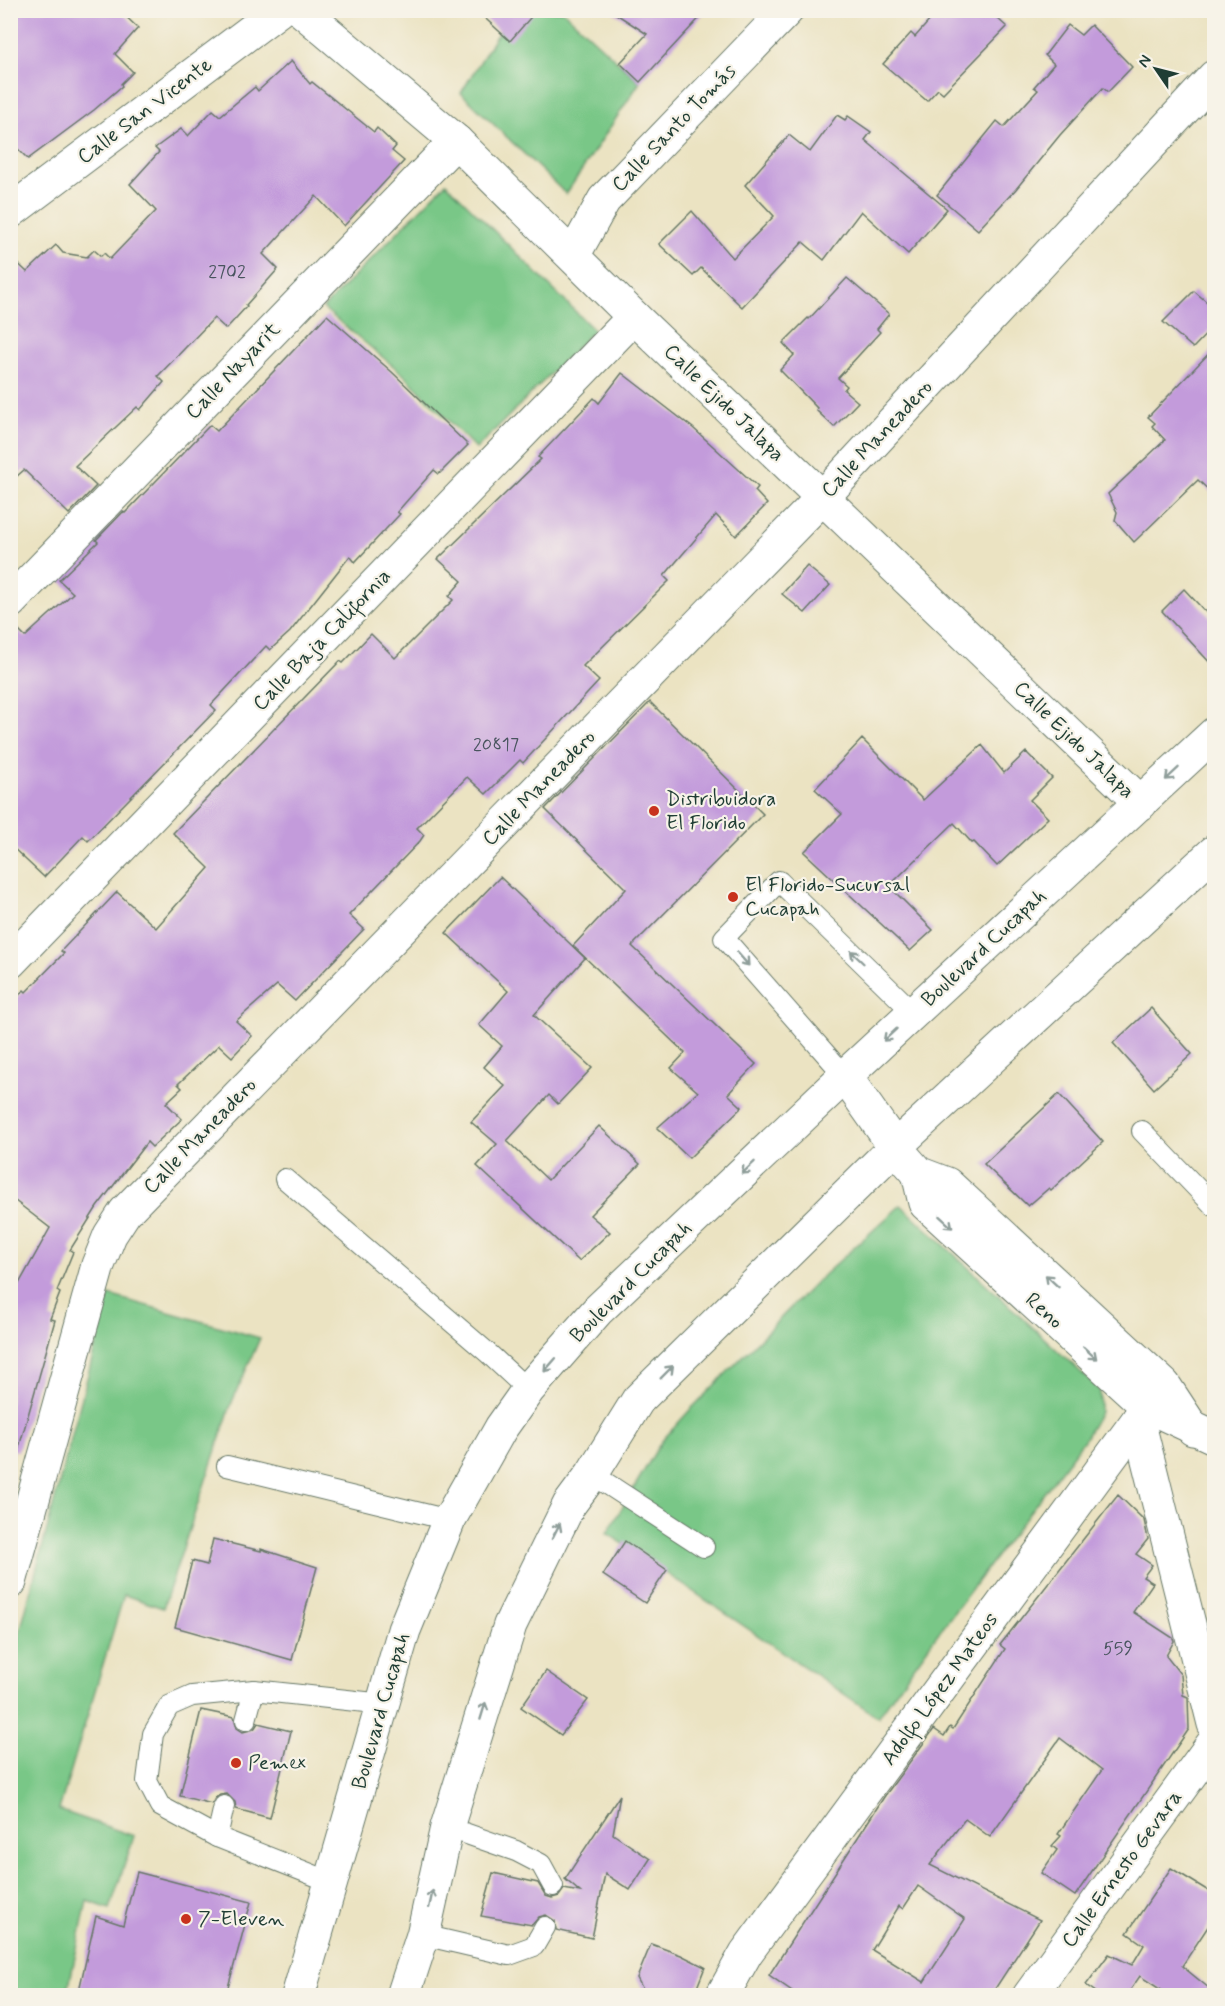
<svg xmlns="http://www.w3.org/2000/svg" width="1225" height="2006" font-family="Mynerve,sans-serif">
<style>
.green{fill:#79c787;stroke:#4c825e;stroke-width:1.5}
.building{fill:#c39bdb;fill-rule:evenodd}
.lines{fill:none;stroke-linecap:round;stroke-linejoin:round}
.service-casing{stroke:#676;stroke-width:22}
.minor-casing{stroke:#676;stroke-width:35}
.tertiary-casing{stroke:#676;stroke-width:35}
.primary-casing{stroke:#676;stroke-width:35}
.service{stroke:#fff;stroke-width:20}
.minor{stroke:#fff;stroke-width:33}
.tertiary{stroke:#fff;stroke-width:33}
.primary{stroke:#fff;stroke-width:33}
.oneway{stroke:#8f9e9a}
.poi-dot{fill:#c8321e;stroke:#f7f3e8;stroke-width:2}
.labels{text-anchor:middle;dominant-baseline:central;stroke-width:4.5;stroke-linejoin:round;paint-order:stroke}
.number-label{font-size:18px;fill:#48545e}
.street-label{font-size:21px;fill:#1f3d34;stroke:#f7f3e8}
.poi-label{font-size:21px;fill:#1f3d34;stroke:#f7f3e8;text-anchor:start}
</style>
<rect width="100%" height="100%" fill="#f7f3e8"/>
<filter id="ink" filterUnits="userSpaceOnUse"><feTurbulence type="fractalNoise" baseFrequency=".0167" numOctaves="2"/><feDisplacementMap in="SourceGraphic" scale="12" xChannelSelector="R" yChannelSelector="G"/><feConvolveMatrix kernelMatrix="1 2 1 2 8 2 1 2 1" color-interpolation-filters="sRGB"/></filter>
<filter id="wash" filterUnits="userSpaceOnUse"><feTurbulence type="fractalNoise" baseFrequency=".008" numOctaves="4" result="noise"/><feDisplacementMap in="SourceGraphic" scale="24" xChannelSelector="R" yChannelSelector="G"/><feGaussianBlur stdDeviation="1.35" result="paint"/><feColorMatrix in="noise" values="0 0 0 0 0 0 0 0 0 0 0 0 0 0 0 0 0 1.4 0 .05"/><feComposite in="paint" operator="in"/></filter>
<g filter="url(#wash)">
<rect width="100%" height="100%" fill="#ebe3c2"/>
<!-- green -->
<g class="green">
<polygon points="520,11 563,11 640,82 566,194 461,93 496,36"/>
<polygon points="446,183 594,330 476,449 404,375 323,308"/>
<polygon points="901,1205 1100,1390 1100,1412 1084,1440 933,1640 878,1717 607,1533 661,1442 689,1411 816,1282"/>
<polygon points="109,1295 260,1338 232,1402 163,1608 124,1595 59,1810 134,1836 110,1909 87,1901 67,1995 17,1995 10,1990 11,1665"/>
</g>
<g id="blocks">
<!-- building -->
<g class="building">
<polygon points="10,10 119,10 138,28 115,54 133,72 121,84 122,86 94,110 28,159 10,141"/>
<polygon points="476,10 537,10 510,41"/>
<polygon points="610,10 707,10 640,82 620,63 647,34"/>
<polygon points="939,10 988,10 1007,27 943,93 938,89 927,101 883,64 911,33 915,37"/>
<polygon points="1068,25 1081,35 1091,25 1132,67 1108,92 1103,88 1060,135 1016,189 978,230 937,195 997,121 1004,127 1038,90 1034,87 1054,64 1045,55"/>
<polygon points="291,61 310,84 312,82 374,132 377,128 396,146 392,151 404,161 344,226 316,196 263,254 278,269 246,305 247,306 226,329 214,318 158,376 164,382 140,410 137,407 75,466 96,486 69,514 24,470 10,482 10,256 27,272 56,245 63,253 87,257 94,250 101,256 104,253 110,259 156,211 130,184 159,152 155,148 181,129 188,136 213,110 220,116 255,87 258,91"/>
<polygon points="837,115 845,120 848,116 871,132 865,140 947,209 908,254 861,211 824,260 803,242 742,307 701,268 693,276 659,244 692,211 733,258 774,216 745,185 789,135 810,152"/>
<polygon points="847,278 889,314 877,329 880,332 838,378 847,386 844,390 858,402 834,427 816,410 817,408 780,370 794,355 783,343 808,318 809,319"/>
<polygon points="1194,291 1215,309 1215,325 1193,348 1163,322"/>
<polygon points="327,315 392,372 468,445 439,474 434,470 397,512 400,514 355,562 350,556 290,632 270,650 266,646 211,705 216,710 88,841 83,836 44,877 10,845 10,622 25,637 73,593 59,580 98,542 96,540 123,512 125,513 210,425 217,431"/>
<polygon points="1215,347 1215,496 1198,480 1134,542 1115,520 1117,512 1108,494 1165,440 1152,426 1155,423 1148,417"/>
<polygon points="622,373 693,428 758,487 755,491 767,504 736,536 716,515 664,576 669,581 583,666 599,681 523,763 520,760 486,794 467,777 417,828 424,835 420,841 349,915 364,929 295,1001 277,985 236,1021 252,1036 232,1057 219,1045 178,1084 182,1088 166,1103 182,1119 152,1147 147,1142 97,1207 70,1250 73,1252 57,1291 60,1293 50,1319 55,1320 18,1451 10,1450 10,1300 50,1228 10,1197 10,1004 24,990 26,992 64,953 61,951 117,892 156,928 209,868 173,833 340,661 343,663 371,634 395,658 453,600 449,596 462,581 438,559 541,459 538,457 594,398 599,403"/>
<polygon points="807,566 830,585 805,613 782,594"/>
<polygon points="1184,589 1215,622 1215,668 1162,611"/>
<polygon points="650,702 763,814 632,946 756,1064 728,1094 742,1107 689,1158 657,1128 698,1092 671,1068 685,1053 573,946 626,889 545,809"/>
<polygon points="862,739 923,800 982,745 1004,773 1026,752 1052,778 1030,800 1048,818 997,866 974,842 972,843 954,823 889,886 933,930 910,951 804,852 842,814 815,789"/>
<polygon points="500,877 585,958 534,1015 592,1068 558,1104 549,1095 507,1141 548,1180 599,1126 640,1164 590,1215 610,1232 579,1261 477,1166 497,1144 471,1122 505,1086 484,1067 502,1046 479,1025 508,991 446,933"/>
<polygon points="1151,1008 1192,1054 1154,1089 1113,1043"/>
<polygon points="1059,1094 1103,1142 1051,1190 1049,1188 1028,1206 984,1164"/>
<path d="M1118 1495 1144 1520 1148 1539 1136 1554 1152 1565 1143 1577 1153 1583 1133 1612 1173 1638 1174 1641 1166 1656 1181 1675 1183 1695 1188 1697 1189 1729 1075 1896 1041 1873 1057 1850 1052 1846 1061 1836 1058 1834 1102 1770 1060 1738 990 1837 965 1819 930 1865 1040 1920 991 1995H798L769 1975 884 1797 934 1729 944 1736 950 1727 953 1729 1005 1649 1000 1645ZM918 1886 965 1919 924 1982 872 1950 899 1906 903 1909Z"/>
<polygon points="213,1539 261,1551 261,1549 317,1567 292,1660 175,1627 192,1561 207,1565"/>
<polygon points="625,1541 667,1570 645,1603 603,1575"/>
<polygon points="546,1671 588,1700 561,1735 521,1707"/>
<polygon points="201,1710 234,1717 237,1728 243,1732 254,1729 258,1723 291,1731 270,1818 236,1809 235,1802 227,1794 220,1795 215,1798 212,1804 180,1796"/>
<polygon points="620,1795 613,1834 650,1859 630,1890 605,1874 592,1938 556,1930 555,1921 546,1915 539,1917 532,1925 481,1916 493,1873 538,1883 546,1896 552,1898 559,1896 564,1889 580,1892 565,1879"/>
<polygon points="1171,1868 1215,1895 1215,1916 1182,1966 1215,1993 1215,1995 1169,1995 1140,1976 1127,1995 1100,1995 1086,1985 1109,1954 1132,1965 1144,1945 1127,1933"/>
<polygon points="137,1872 251,1902 226,1995 78,1995 96,1916 123,1925"/>
<polygon points="651,1944 681,1955 705,1967 694,1995 653,1995 645,1993 637,1978"/>
</g>
</g>
</g>
<g filter="url(#ink)">
<use href="#blocks" fill-opacity="0" stroke="#676" stroke-width="1.5"/>
<g class="lines">
<defs>
<g id="service">
<polyline points="845,1076 724,938 779,881 914,1013"/>
<polyline points="1142,1131 1214,1206"/>
<polyline points="285,1179 488,1353 528,1390"/>
<polyline points="227,1466 449,1520"/>
<polyline points="592,1474 704,1547"/>
<polyline points="246,1720 254,1690 384,1704"/>
<polyline points="224,1806 217,1837 331,1882"/>
<polyline points="447,1827 516,1851 541,1864 553,1886"/>
<polyline points="217,1837 160,1806 147,1781 153,1734 169,1706 192,1696 254,1690"/>
<polyline points="423,1935 509,1955 534,1946 545,1927"/>
</g>
<g id="minor">
<polyline points="301,10 456,141 634,317 1141,803"/>
<polyline points="573,256 604,200 787,10"/>
<polyline points="10,602 456,141"/>
<polyline points="10,962 634,317"/>
<polyline points="10,1582 98,1265 110,1235 125,1212 822,498 1214,77"/>
<polyline points="722,1996 746,1953 1138,1420"/>
<polyline points="1029,1996 1214,1742"/>
</g>
<g id="tertiary">
<polyline points="10,212 279,10"/>
<polyline points="845,1076 895,1147 918,1173 947,1184 1164,1385 1193,1429"/>
<polyline points="918,1173 925,1203 1147,1406 1214,1437"/>
<polyline points="1159,1391 1138,1420 1214,1724"/>
</g>
<g id="primary">
<polyline points="298,1996 404,1630 449,1520 501,1428 528,1390 598,1310 845,1076 1214,734"/>
<polyline points="403,1996 423,1935 447,1827 510,1625 569,1505 592,1474 638,1400 895,1147 1214,852"/>
</g>
</defs>
<!-- service casing -->
<use href="#service" class="service-casing"/>
<!-- minor casing -->
<use href="#minor" class="minor-casing"/>
<!-- tertiary casing -->
<use href="#tertiary" class="tertiary-casing"/>
<!-- primary casing -->
<use href="#primary" class="primary-casing"/>
<!-- service -->
<use href="#service" class="service"/>
<!-- minor -->
<use href="#minor" class="minor"/>
<!-- tertiary -->
<use href="#tertiary" class="tertiary"/>
<!-- primary -->
<use href="#primary" class="primary"/>
</g>
<!-- one-way arrows -->
<defs><path id="oneway-shaft" d="M-6 0H5M1.5-3L5.5 0L1.5 3" fill="none" stroke-width="1.6" stroke-linecap="round" stroke-linejoin="round" transform="scale(1.5)"/></defs>
<g class="oneway">
<use href="#oneway-shaft" transform="translate(1172 774) rotate(137)"/>
<use href="#oneway-shaft" transform="translate(857 957) rotate(-136)"/>
<use href="#oneway-shaft" transform="translate(743 959) rotate(49)"/>
<use href="#oneway-shaft" transform="translate(890 1035) rotate(137)"/>
<use href="#oneway-shaft" transform="translate(748 1168) rotate(137)"/>
<use href="#oneway-shaft" transform="translate(946 1222) rotate(42)"/>
<use href="#oneway-shaft" transform="translate(1052 1281) rotate(-137)"/>
<use href="#oneway-shaft" transform="translate(1090 1353) rotate(42)"/>
<use href="#oneway-shaft" transform="translate(550 1365) rotate(131)"/>
<use href="#oneway-shaft" transform="translate(667 1372) rotate(-45)"/>
<use href="#oneway-shaft" transform="translate(556 1531) rotate(-63)"/>
<use href="#oneway-shaft" transform="translate(483 1711) rotate(-73)"/>
<use href="#oneway-shaft" transform="translate(431 1899) rotate(-78)"/>
</g>
</g>
<!-- markers -->
<g class="poi-dot">
<circle cx="654" cy="811" r="6"/>
<circle cx="733" cy="897" r="6"/>
<circle cx="236" cy="1763" r="6"/>
<circle cx="186" cy="1919" r="6"/>
</g>
<g class="labels">
<!-- number labels -->
<g class="number-label">
<text x="227" y="272">2702</text>
<text x="496" y="745">20817</text>
<text x="1118" y="1649">559</text>
</g>
<!-- street labels -->
<g class="street-label">
<text transform="translate(145 111) rotate(-37)">Calle San Vicente</text>
<text transform="translate(674 128) rotate(-46)">Calle Santo Tomás</text>
<text transform="translate(233 371) rotate(-46)">Calle Nayarit</text>
<text transform="translate(724 403) rotate(44)">Calle Ejido Jalapa</text>
<text transform="translate(877 439) rotate(-47)">Calle Maneadero</text>
<text transform="translate(322 640) rotate(-46)">Calle Baja California</text>
<text transform="translate(1074 740) rotate(44)">Calle Ejido Jalapa</text>
<text transform="translate(539 788) rotate(-46)">Calle Maneadero</text>
<text transform="translate(984 948) rotate(-43)">Boulevard Cucapah</text>
<text transform="translate(200 1136) rotate(-46)">Calle Maneadero</text>
<text transform="translate(631 1282) rotate(-45)">Boulevard Cucapah</text>
<text transform="translate(1044 1311) rotate(42)">Reno</text>
<text transform="translate(940 1689) rotate(-54)">Adolfo López Mateos</text>
<text transform="translate(381 1711) rotate(-74)">Boulevard Cucapah</text>
<text transform="translate(1122 1869) rotate(-54)">Calle Ernesto Gevara</text>
</g>
<!-- poi labels -->
<g class="poi-label">
<text x="666" y="799">Distribuidora<tspan x="666" dy="24">El Florido</tspan></text>
<text x="745" y="885">El Florido-Sucursal<tspan x="745" dy="24">Cucapah</tspan></text>
<text x="248" y="1763">Pemex</text>
<text x="198" y="1919">7-Eleven</text>
</g>
</g>
<!-- margin -->
<rect width="1225" height="2006" fill="none" stroke="#f7f3e8" stroke-width="36"/>
<!-- north arrow -->
<g transform="translate(1156 69) rotate(305)" stroke="#f7f3e8" stroke-width="4.5" paint-order="stroke">
<path d="M0-4.5L10 22L0 15L-10 22Z" fill="#1f3d34"/>
<text y="-9" font-size="16" font-weight="bold" text-anchor="middle" fill="#1f3d34">N</text>
</g>
</svg>
